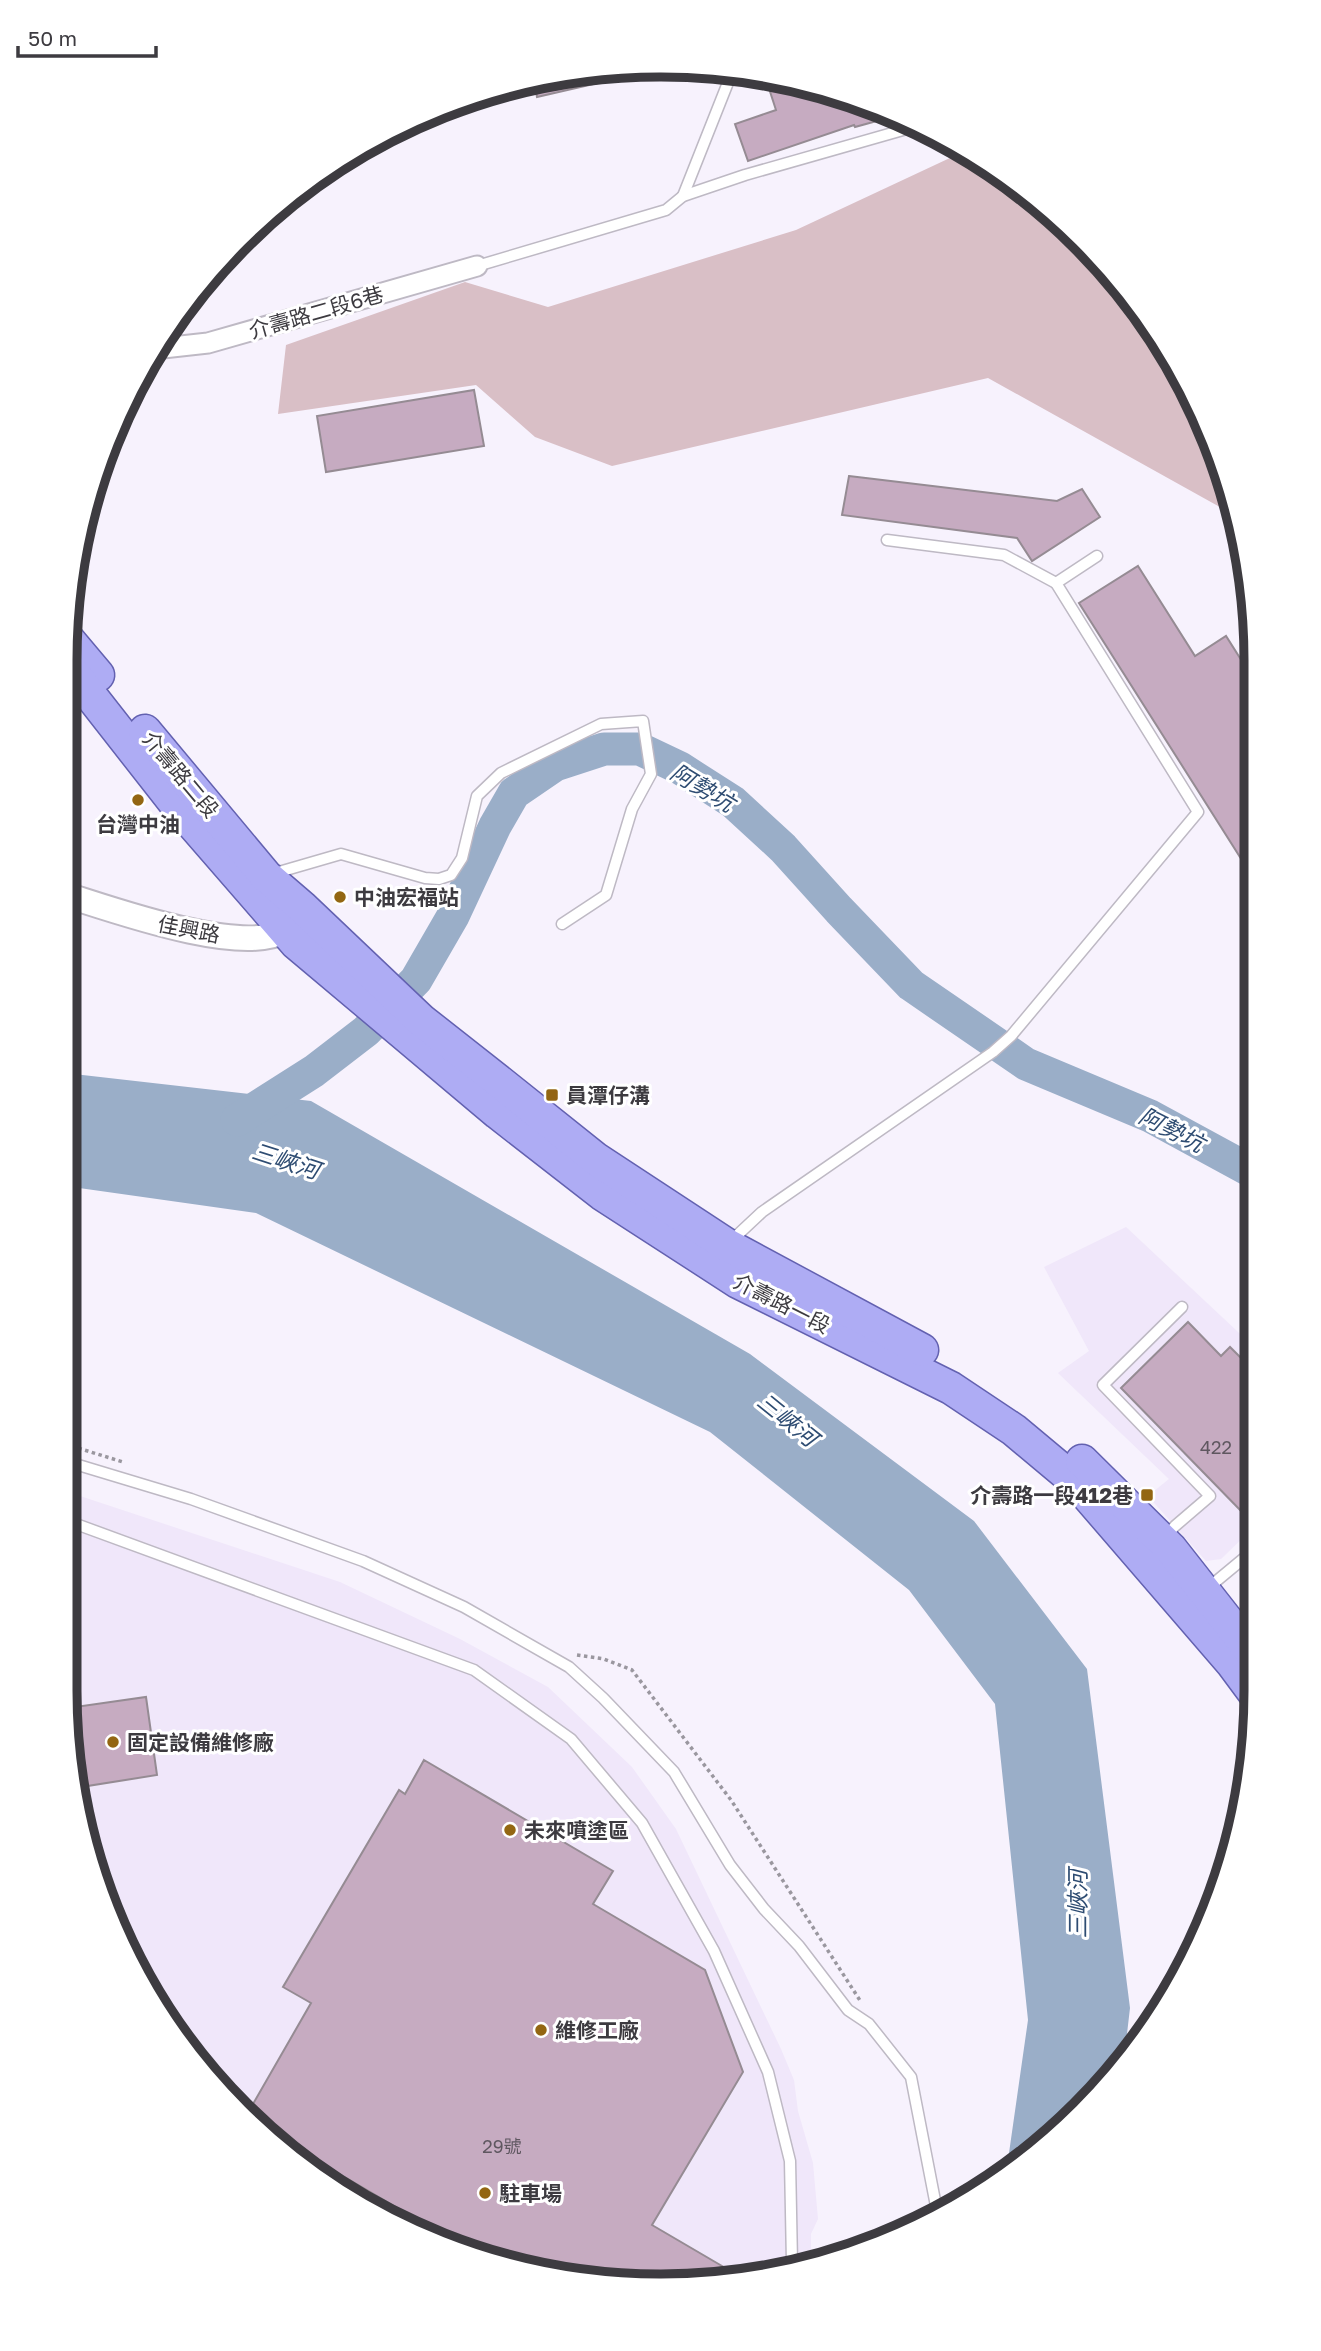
<svg xmlns="http://www.w3.org/2000/svg" width="1321" height="2351" font-family="'Golos Text','Noto Sans TC',sans-serif">
<style>
.built{fill:#f0e7fa}
.green{fill:#d9bfc6}
.water{fill:#9aaec8}
.lines{fill:none;stroke-linecap:round;stroke-linejoin:round}
.river{stroke:#9aaec8;stroke-width:33}
.building{fill:#c6abc1;stroke:#958b93;stroke-width:2}
.service-casing{stroke:#beb9c4;stroke-width:13}
.minor-casing{stroke:#beb9c4;stroke-width:23}
.tertiary-casing{stroke:#beb9c4;stroke-width:28}
.primary-casing{stroke:#6361b0;stroke-width:35}
.path{stroke:#9a979f;stroke-width:3.5;stroke-dasharray:3.5 3.5;stroke-linecap:butt}
.service{stroke:#fff;stroke-width:10}
.minor{stroke:#fff;stroke-width:19}
.tertiary{stroke:#fff;stroke-width:24}
.primary{stroke:#aeacf4;stroke-width:32}
.poi-dot{fill:#936612;stroke:#fff;stroke-width:2.5}
.labels{text-anchor:middle;dominant-baseline:central;stroke-width:6;stroke-linejoin:round;paint-order:stroke}
.number-label{font-size:18px;fill:#5f5760}
.street-label{font-size:21px;fill:#3d3b40;stroke:#fff}
.poi-label{font-size:21px;font-weight:bold;fill:#3d3b40;stroke:#fff;text-anchor:start}
.water-label{font-size:23px;font-style:italic;fill:#2e4c72;stroke:#fff}
.rim{fill:none;stroke:#3d3b40;stroke-width:9}
</style>
<rect width="100%" height="100%" fill="#f7f2fd"/>
<!-- built -->
<g class="built">
<polygon points="1126,1227 1254,1347 1254,1527 1221,1559 1206,1561 1148,1496 1169,1479 1058,1373 1089,1351 1044,1267"/>
<polygon points="65,1491 340,1582 460,1639 548,1687 632,1767 676,1829 781,2049 794,2080 798,2111 813,2163 818,2219 811,2234 811,2259 699,2285 506,2266 329,2186 188,2053 96,1882 65,1690"/>
</g>
<!-- green -->
<polygon class="green" points="952,157 997,174 1081,239 1156,330 1224,469 1236,516 988,378 612,466 535,437 476,385 278,414 286,345 465,282 548,307 796,230"/>
<!-- water -->
<polygon class="water" points="65,1073 311,1101 750,1354 974,1521 1087,1669 1130,2008 1125,2051 1053,2139 1007,2167 1028,2020 995,1704 909,1590 710,1432 256,1213 65,1186"/>
<g class="lines">
<!-- river -->
<polyline class="river" points="237,1120 314,1071 366,1031 416,980 453,916 495,826 514,793 555,765 604,749 640,749 680,768 733,802 783,848 839,910 911,985 1026,1064 1150,1116 1253,1172"/>
</g>
<!-- building -->
<g class="building">
<polygon points="609,68 611,80 537,97 534,81"/>
<polygon points="765,76 852,96 895,116 855,127 854,125 748,161 735,124 776,110"/>
<polygon points="474,390 484,446 326,472 317,416"/>
<polygon points="849,476 1057,501 1082,489 1100,517 1032,561 1017,538 842,515"/>
<polygon points="1138,566 1195,656 1226,636 1252,677 1252,876 1079,603"/>
<polygon points="1188,1322 1221,1356 1230,1347 1254,1371 1254,1506 1245,1515 1121,1388"/>
<polygon points="146,1697 157,1775 81,1787 68,1708"/>
<polygon points="424,1760 613,1871 593,1904 705,1970 743,2072 652,2225 722,2266 712,2282 699,2285 506,2266 466,2248 278,2138 249,2111 311,2003 283,1987 399,1790 405,1794"/>
</g>
<g class="lines">
<defs>
<g id="service">
<polyline points="683,196 733,70"/>
<polyline points="477,266 666,210 683,196 745,175 917,126"/>
<polyline points="887,540 1004,555 1056,583"/>
<polyline points="272,874 341,854 425,878 439,879 451,875 462,858 477,796 501,773 601,724 643,721 651,774 632,809 606,895 562,924"/>
<polyline points="731,1241 762,1212 993,1052 1011,1036 1198,812 1056,583 1097,556"/>
<polyline points="65,1461 191,1499 363,1561 464,1607 569,1667 603,1698 674,1772 730,1865 764,1909 799,1946 848,2010 869,2024 911,2077 937,2211"/>
<polyline points="65,1520 474,1670 571,1739 642,1823 714,1951 768,2072 790,2161 792,2263"/>
<polyline points="1165,1537 1175,1526 1210,1496 1103,1385 1182,1307"/>
<polyline points="1208,1588 1243,1559"/>
</g>
<polyline id="minor" points="154,349 208,343 477,266"/>
<path id="tertiary" d="M66 895C111 909 242 956 283 931 287 929 290 922 293 919"/>
<g id="primary">
<polyline points="66,637 98,675"/>
<polyline points="66,664 178,807 296,943 498,1113 602,1194 738,1282 951,1388 1014,1430 1075,1481 1232,1663 1255,1694"/>
<polyline points="145,731 266,876 302,907 421,1020 496,1079 596,1159 727,1245 922,1350"/>
<polyline points="1082,1461 1171,1549 1255,1656"/>
</g>
</defs>
<!-- service casing -->
<use href="#service" class="service-casing"/>
<!-- minor casing -->
<use href="#minor" class="minor-casing"/>
<!-- tertiary casing -->
<use href="#tertiary" class="tertiary-casing"/>
<!-- primary casing -->
<use href="#primary" class="primary-casing"/>
<!-- path -->
<g class="path">
<polyline points="65,1444 123,1462"/>
<polyline points="577,1655 604,1659 632,1670 731,1800 861,2002"/>
</g>
<!-- service -->
<use href="#service" class="service"/>
<!-- minor -->
<use href="#minor" class="minor"/>
<!-- tertiary -->
<use href="#tertiary" class="tertiary"/>
<!-- primary -->
<use href="#primary" class="primary"/>
</g>
<!-- markers -->
<g class="poi-dot">
<circle cx="138" cy="800" r="7"/>
<circle cx="340" cy="897" r="7"/>
<rect x="545" y="1088" width="14" height="14" rx="3.5"/>
<rect x="1140" y="1488" width="14" height="14" rx="3.5"/>
<circle cx="113" cy="1742" r="7"/>
<circle cx="510" cy="1830" r="7"/>
<circle cx="541" cy="2030" r="7"/>
<circle cx="485" cy="2193" r="7"/>
</g>
<g class="labels">
<!-- number labels -->
<g class="number-label">
<text x="1216" y="1447">422</text>
<text x="502" y="2146">29號</text>
</g>
<!-- street labels -->
<g class="street-label">
<text transform="translate(316 312) rotate(-16)">介壽路二段6巷</text>
<text transform="translate(181 774) rotate(50)">介壽路二段</text>
<text transform="translate(189 929) rotate(11)">佳興路</text>
<text transform="translate(782 1303) rotate(27)">介壽路一段</text>
</g>
<!-- poi labels -->
<g class="poi-label">
<text x="138" y="824" text-anchor="middle">台灣中油</text>
<text x="354" y="897">中油宏福站</text>
<text x="566" y="1095">員潭仔溝</text>
<text x="1133" y="1495" text-anchor="end">介壽路一段412巷</text>
<text x="127" y="1742">固定設備維修廠</text>
<text x="524" y="1830">未來噴塗區</text>
<text x="555" y="2030">維修工廠</text>
<text x="499" y="2193">駐車場</text>
</g>
<!-- water labels -->
<g class="water-label">
<text transform="translate(703 787) rotate(31)">阿勢坑</text>
<text transform="translate(1172 1129) rotate(27)">阿勢坑</text>
<text transform="translate(286 1160) rotate(18)">三峽河</text>
<text transform="translate(788 1419) rotate(39)">三峽河</text>
<text transform="translate(1077 1904) rotate(-90)">三峽河</text>
</g>
</g>
<!-- crop -->
<path d="M0 0H1321V2351H0ZM660 77H661A583 583 0 0 1 1244 660V1691A583 583 0 0 1 661 2274H660A583 583 0 0 1 77 1691V660A583 583 0 0 1 660 77Z" fill="#fff" fill-rule="evenodd"/>
<path class="rim" d="M660 77H661A583 583 0 0 1 1244 660V1691A583 583 0 0 1 661 2274H660A583 583 0 0 1 77 1691V660A583 583 0 0 1 660 77Z"/>
<!-- scale -->
<path d="M18 46v10h138v-10" fill="none" stroke="#3d3b40" stroke-width="3.5"/>
<text x="28" y="46" font-size="21" fill="#3d3b40" stroke="#ffffff" stroke-width="5" paint-order="stroke">50 m</text>
</svg>
